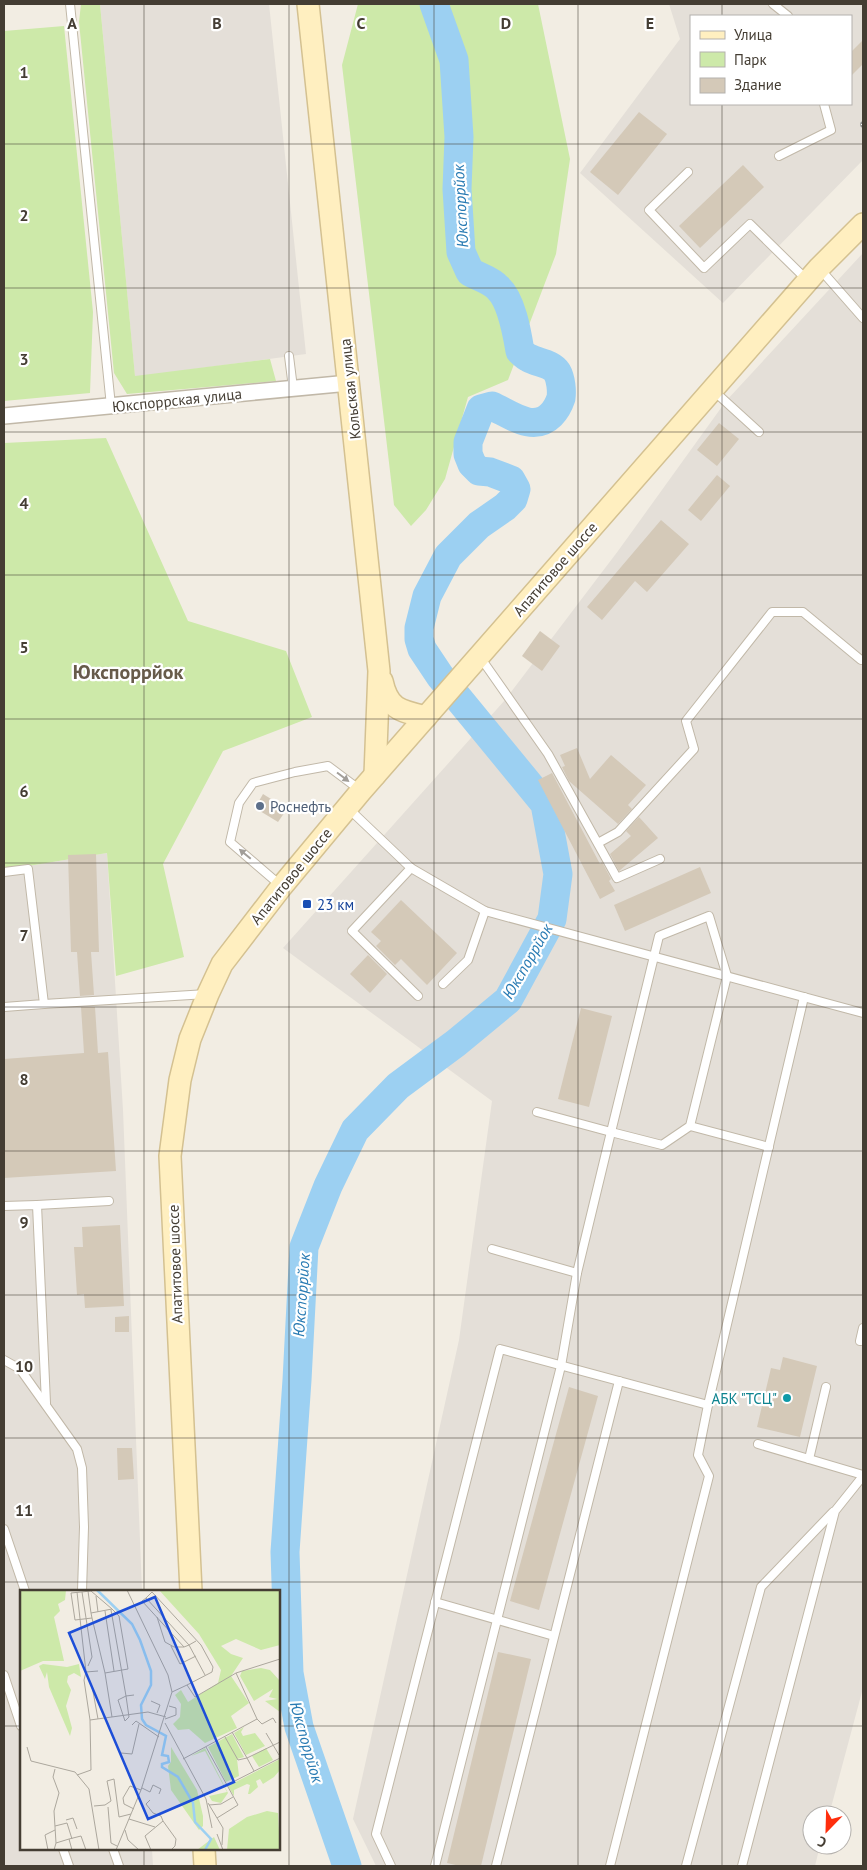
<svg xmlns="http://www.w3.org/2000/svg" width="867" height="1870" font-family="'PT Sans',sans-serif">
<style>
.industrial{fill:#e4dfd8;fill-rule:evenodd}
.green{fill:#cde9a9}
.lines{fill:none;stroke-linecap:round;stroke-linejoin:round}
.river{stroke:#9cd0f2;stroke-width:29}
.building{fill:#d4c9b8}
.lane-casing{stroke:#c1b8a8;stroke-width:10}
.street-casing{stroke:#c1b8a8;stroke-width:18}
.secondary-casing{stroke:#d4c191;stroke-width:24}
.lane{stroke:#fff;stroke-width:8}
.street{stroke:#fff;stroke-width:15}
.secondary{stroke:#ffefc0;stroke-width:21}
.rail-casing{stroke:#949494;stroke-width:5.5}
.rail{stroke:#fff;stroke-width:4;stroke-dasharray:11;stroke-linecap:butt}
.oneway{fill:#a29e99}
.grid{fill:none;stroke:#443d33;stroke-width:1;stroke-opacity:0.55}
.service-dot{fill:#5c6f8a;stroke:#fff;stroke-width:2}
.transit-dot{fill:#1a4fb4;stroke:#fff;stroke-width:2}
.culture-dot{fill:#0f9aa8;stroke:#fff;stroke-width:2}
.labels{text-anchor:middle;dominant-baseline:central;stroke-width:4.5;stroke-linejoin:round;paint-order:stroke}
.street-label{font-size:15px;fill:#443d33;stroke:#fff}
.service-label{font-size:15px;fill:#4e5e75;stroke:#fff;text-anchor:start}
.transit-label{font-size:15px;fill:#164399;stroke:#fff;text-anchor:start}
.culture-label{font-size:15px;fill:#0d838f;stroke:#fff;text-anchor:end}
.water-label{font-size:16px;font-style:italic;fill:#297bb3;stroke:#fff}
.district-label{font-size:20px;font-weight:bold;fill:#675b4a;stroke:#fff}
.inset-river{fill:none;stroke:#9cd0f2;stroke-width:2.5}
.inset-road{fill:none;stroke:#aca79d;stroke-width:1}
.view{fill:#1d4ed8;fill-opacity:0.15;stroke:#1d4ed8;stroke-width:2.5}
.inset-edge{fill:none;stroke:#443d33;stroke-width:2.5}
.grid-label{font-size:16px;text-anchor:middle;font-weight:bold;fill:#443d33;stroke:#fff;stroke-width:4.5;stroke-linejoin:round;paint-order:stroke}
</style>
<rect width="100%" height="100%" fill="#f2ede3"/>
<!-- industrial -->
<g class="industrial">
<polygon points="100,4 269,4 306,354 135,377"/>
<path d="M669 4H863V160L723 303 580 173 680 39ZM691 16H851V104H691Z"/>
<polygon points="863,253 863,1688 829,1815 812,1815 812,1845 820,1845 815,1866 376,1866 353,1819 459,1340 492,1101 283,948 505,700 618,551 726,401"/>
<polygon points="107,853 123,1110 142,1591 21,1591 21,1849 152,1849 153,1866 4,1866 4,870"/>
</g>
<!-- green -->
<g class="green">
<polygon points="81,4 100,4 135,376 270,359 276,381 127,394 114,373 79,22"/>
<polygon points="358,4 538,4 570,159 556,254 508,380 468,397 445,479 426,510 411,526 394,505 342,65"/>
<polygon points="64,26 93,312 90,393 4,401 4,31"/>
<polygon points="106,438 188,621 286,651 312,717 223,751 163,864 184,957 116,976 107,853 4,870 4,443"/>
</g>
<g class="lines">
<!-- river -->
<path class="river" d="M347 1866 299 1727 289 1673 285 1552 297 1380 304 1247 328 1186 355 1130 398 1086 456 1043 508 1000 552 919 558 874 545 804 440 676 422 649 419 639V628L427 596 448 556 479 525 505 507 513 499 516 489 511 480 490 472 479 471 472 464 468 454V442L481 409 492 406C510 414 533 433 551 415 556 410 559 404 561 398 562 391 561 379 557 372 551 363 538 363 529 358 526 357 523 354 520 351 517 333 512 301 498 288 491 280 479 277 470 272L461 252 457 189 459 137 454 60 434 4"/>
</g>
<!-- building -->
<g class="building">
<polygon points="863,40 863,64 851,76 851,52"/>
<polygon points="639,112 667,134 618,195 590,172"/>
<polygon points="743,165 764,187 700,248 679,226"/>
<polygon points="719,423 739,439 717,466 697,450"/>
<polygon points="717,475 730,486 701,521 688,510"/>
<polygon points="661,520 689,544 647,592 635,581 602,620 587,607"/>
<polygon points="540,631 560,646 542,671 522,656"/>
<polygon points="577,748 590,779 611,755 646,785 628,805 632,809 618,824 569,781 562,767 565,766 560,755"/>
<polygon points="552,773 600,864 602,862 611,879 609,881 615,891 600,899 538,780"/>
<polygon points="263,794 287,809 278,822 255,808"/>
<polygon points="639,817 658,838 619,871 610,854 631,836 626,831"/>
<polygon points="96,854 99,952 91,952 94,995 80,996 77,952 71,952 68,855"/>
<polygon points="700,867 711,893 625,931 614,905"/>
<polygon points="401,900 457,953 427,985 401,959 395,965 376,946 381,941 371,932"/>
<polygon points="368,955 387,974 370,993 350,974"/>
<polygon points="81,1007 95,1007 98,1053 108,1052 116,1171 4,1178 4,1059 84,1053"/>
<polygon points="581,1008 612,1016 589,1107 558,1099"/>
<polygon points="120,1225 124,1306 85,1308 84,1294 77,1295 74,1247 83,1247 82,1227"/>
<polygon points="129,1316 129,1332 115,1332 115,1317"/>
<polygon points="783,1357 817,1366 800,1437 757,1427 771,1368 780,1370"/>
<polygon points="569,1387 598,1396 539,1610 510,1601"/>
<polygon points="117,1448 132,1448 134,1479 118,1480"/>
<polygon points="498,1652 531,1659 481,1866 460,1866 447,1863"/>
</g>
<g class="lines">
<defs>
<g id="lane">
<polyline points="70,4 111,406"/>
<polyline points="773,4 788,16"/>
<polyline points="779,156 831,130 824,104"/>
<polyline points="688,172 649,210 704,268 750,224 806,279"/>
<polyline points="820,269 863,318"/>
<polyline points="289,356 293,388"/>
<polyline points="714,391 759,432"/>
<polyline points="480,657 548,754 617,878 660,859"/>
<polyline points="349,809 411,868 485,911 863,1013"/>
<polyline points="598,843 618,832 694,749 686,721 772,612 803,612 861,660"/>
<polyline points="411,868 352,931 418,996"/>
<polyline points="4,872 28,869 44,1004 4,1007"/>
<polyline points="280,885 230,842 239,803 253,783 295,772 328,766 360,790"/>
<polygon points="709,916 727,976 690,1126 662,1145 611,1132 659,936"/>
<polyline points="443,984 468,960 485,911"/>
<polyline points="44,1004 207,994"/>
<polyline points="690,1126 769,1147"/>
<polyline points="37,1205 109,1201"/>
<polyline points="4,1206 37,1205 46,1403"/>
<polyline points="492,1249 577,1273"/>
<polyline points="860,1341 863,1328"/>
<polyline points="4,1360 20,1369 77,1449 82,1468 84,1527 82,1591"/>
<polyline points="758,1444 863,1475"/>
<polyline points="809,1459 826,1387"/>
<polyline points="4,1529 25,1591"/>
<polyline points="435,1602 554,1636"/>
<polyline points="4,1675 21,1726"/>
<polyline points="63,1849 69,1866"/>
<polyline points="113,1849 119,1866"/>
<polyline points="391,1866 376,1834 500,1349 708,1405 804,997"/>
<polyline points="435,1866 561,1366 577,1273 611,1132 537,1112"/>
<polyline points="496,1866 619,1381"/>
<polyline points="610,1866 709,1476 698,1455 708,1405"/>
<polyline points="686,1866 761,1587 833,1512"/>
<polyline points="742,1866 835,1511 863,1476"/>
</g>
<polyline id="street" points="4,416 349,383"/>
<g id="secondary">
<polyline points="308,4 379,671 375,775"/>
<path d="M382 681C388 709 400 711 426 717"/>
<polyline points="191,1591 170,1156 180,1080 190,1039 208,994 222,964 282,886 361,791 819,268 863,224"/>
<polyline points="204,1849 205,1866"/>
</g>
</defs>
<!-- lane casing -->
<use href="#lane" class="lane-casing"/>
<!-- street casing -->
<use href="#street" class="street-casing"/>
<!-- secondary casing -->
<use href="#secondary" class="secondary-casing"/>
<!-- lane -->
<use href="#lane" class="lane"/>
<!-- street -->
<use href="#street" class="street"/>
<!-- secondary -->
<use href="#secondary" class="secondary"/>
<defs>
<polyline id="rail" points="863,125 863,124"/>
</defs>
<!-- rail casing -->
<use href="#rail" class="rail-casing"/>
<!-- rail -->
<use href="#rail" class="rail"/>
</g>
<!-- one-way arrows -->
<defs><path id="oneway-solid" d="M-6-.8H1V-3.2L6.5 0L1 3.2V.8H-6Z" transform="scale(1.25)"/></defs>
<g class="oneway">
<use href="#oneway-solid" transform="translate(343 777) rotate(37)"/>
<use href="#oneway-solid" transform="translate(245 854) rotate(-140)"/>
</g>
<!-- grid -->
<path class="grid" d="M144 4V1591M289 4V1866M434 4V1866M578 4V1866M722 4V16M722 104V1866M4 144H863M4 288H863M4 432H863M4 575H863M4 719H863M4 863H863M4 1007H863M4 1151H863M4 1295H863M4 1438H863M4 1582H863M4 1726H21M279 1726H863M144 1849V1866"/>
<!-- markers -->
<circle class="service-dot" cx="260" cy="806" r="5"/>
<rect class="transit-dot" x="302" y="899" width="10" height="10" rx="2.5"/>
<circle class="culture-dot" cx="787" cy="1398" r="5"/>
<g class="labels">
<!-- street labels -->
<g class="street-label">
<text transform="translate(350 389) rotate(-96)">Кольская улица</text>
<text transform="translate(177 400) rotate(-6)">Юкспоррская улица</text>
<text transform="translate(555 569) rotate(-49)">Апатитовое шоссе</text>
<text transform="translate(291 876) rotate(-51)">Апатитовое шоссе</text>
<text transform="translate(175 1264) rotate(-92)">Апатитовое шоссе</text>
</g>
<!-- service labels -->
<g class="service-label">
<text x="270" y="806">Роснефть</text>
</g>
<!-- transit labels -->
<g class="transit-label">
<text x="317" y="904">23 км</text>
</g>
<!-- culture labels -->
<g class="culture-label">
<text x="777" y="1398">АБК "ТСЦ"</text>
</g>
<!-- water labels -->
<g class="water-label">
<text transform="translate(460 206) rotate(-93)">Юкспоррйок</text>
<text transform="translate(527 961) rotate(-60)">Юкспоррйок</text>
<text transform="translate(301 1295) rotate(-86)">Юкспоррйок</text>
<text transform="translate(307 1742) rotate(74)">Юкспоррйок</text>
</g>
<!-- district labels -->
<g class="district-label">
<text x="128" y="672">Юкспоррйок</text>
</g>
</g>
<!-- overview -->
<g transform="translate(20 1590)">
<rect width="260" height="260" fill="#f2ede3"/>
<path d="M0 0H46L45 10 38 14 40 21 34 27 44 71H23L0 81ZM139 0H260V55L241 60 216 49 201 56 211 64 223 68 211 86 229 113 211 126 217 138 185 153 169 139 158 140 153 134 160 127 161 114 155 105 161 100 168 112 198 93 201 80 179 44ZM23 74 47 77 59 74 61 87 54 83 48 86 47 92 51 100 46 116 52 138 50 146 29 97 27 82 25 89 19 76ZM241 78 250 80 260 91V122L245 111 257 109 249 107 253 99 234 111 220 86 222 81ZM224 137 221 142 223 146 235 143 245 156 226 165 214 143ZM212 144 224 167 217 169 219 186 206 192 188 157ZM151 157 177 200 183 226V236L179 240 151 200 148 176 151 172ZM185 158 208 203 201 213 192 211 189 206 207 202 185 161 171 166ZM246 158 253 170 239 177 232 166ZM260 169V180L254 187 243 194 240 189 236 191 238 197 230 204H228L230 195 227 194 214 200V206L208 196ZM247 221 258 223 260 260H207L209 239 227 227ZM194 247 200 260H177Z" fill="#cde9a9"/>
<path class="inset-river" d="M77 0 112 34 120 50 131 81V95L121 115 122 129 126 135 146 146 142 165 148 166 149 172 142 174V177L158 187 173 213 175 232 191 249 185 260"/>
<path class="inset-road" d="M68 1 71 23M57 2 66 82M62 2 72 67 68 76M76 6 78 22M126 8 122 11 164 57 169 55 185 85M92 19 71 23 72 28 55 30 51 3 71 1 92 19 99 26 108 79 85 83 92 127M91 20 106 106 114 105M85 21 94 81M137 27 145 52 154 57H164M72 28 85 83M176 51 169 55 126 8 132 2 181 55 193 77 192 82 167 95 175 107 216 83M151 56 160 74 176 66M216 83 260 69M72 96 78 129M152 102 167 95M106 106 109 127 105 131 98 110ZM131 111 140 115 137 123M145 129 156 125V118L149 116M237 129 242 134 253 128 256 133M70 130 64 90 66 82 78 81M145 133 186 209 192 238M112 135 116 131 139 147M212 142 227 168 260 152M246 143 259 165M205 147 218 170 227 168 234 181M7 157 11 171 55 182 69 199 79 260M186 157 218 215 197 228M101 163 112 164 119 134M163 169 237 129 216 83M57 185 71 180 70 130 128 122 146 127M207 195 260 168M122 198 130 202 133 195 141 199 139 204M130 210 126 214 133 223 141 226 143 231M188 213 203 238 202 255M189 215 201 214 213 207M74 216 85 215 91 211 87 191 94 189 99 227 111 224M88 217 91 253 97 256M114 219 104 214 103 208 110 196 121 200M109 229 135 237M46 230 53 228 57 239M35 236 47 233 52 249M105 240 108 250 119 260M197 244 203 260M49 249 61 246 66 260M36 253 49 249 52 260M28 260 25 245 35 240M34 260 36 253 34 221 39 203 33 187 35 179M96 260 121 200 152 102 148 85 107 0M131 260 125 246 143 231 156 249 155 256 151 260"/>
<path class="view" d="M135 7 214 192 128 229 49 43Z"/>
<rect width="260" height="260" class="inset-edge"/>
</g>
<g class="grid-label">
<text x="72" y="29">A</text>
<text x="217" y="29">B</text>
<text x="361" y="29">C</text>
<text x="506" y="29">D</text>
<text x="650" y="29">E</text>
<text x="24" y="78">1</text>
<text x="24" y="221">2</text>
<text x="24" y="365">3</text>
<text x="24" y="509">4</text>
<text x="24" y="653">5</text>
<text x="24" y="797">6</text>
<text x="24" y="941">7</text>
<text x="24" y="1085">8</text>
<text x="24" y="1228">9</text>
<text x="24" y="1372">10</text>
<text x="24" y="1516">11</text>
</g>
<!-- border -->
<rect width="867" height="1870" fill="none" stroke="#443d33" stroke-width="10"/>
<!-- legend -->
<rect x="690" y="15" width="162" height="90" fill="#ffffff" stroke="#b4b1ad"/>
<rect x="700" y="31" width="25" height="8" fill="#ffefc0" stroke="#b4b1ad"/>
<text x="734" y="40" font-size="15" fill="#443d33">Улица</text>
<rect x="700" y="52" width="25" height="15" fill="#cde9a9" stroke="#b4b1ad"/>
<text x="734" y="65" font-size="15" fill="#443d33">Парк</text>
<rect x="700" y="78" width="25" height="15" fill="#d4c9b8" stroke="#b4b1ad"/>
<text x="734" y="90" font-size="15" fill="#443d33">Здание</text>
<!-- north arrow -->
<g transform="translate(827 1830) rotate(203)"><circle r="24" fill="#ffffff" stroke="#b4b1ad"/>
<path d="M0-4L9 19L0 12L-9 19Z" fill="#ff2e0d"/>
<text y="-8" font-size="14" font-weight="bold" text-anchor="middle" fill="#443d33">С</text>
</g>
</svg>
